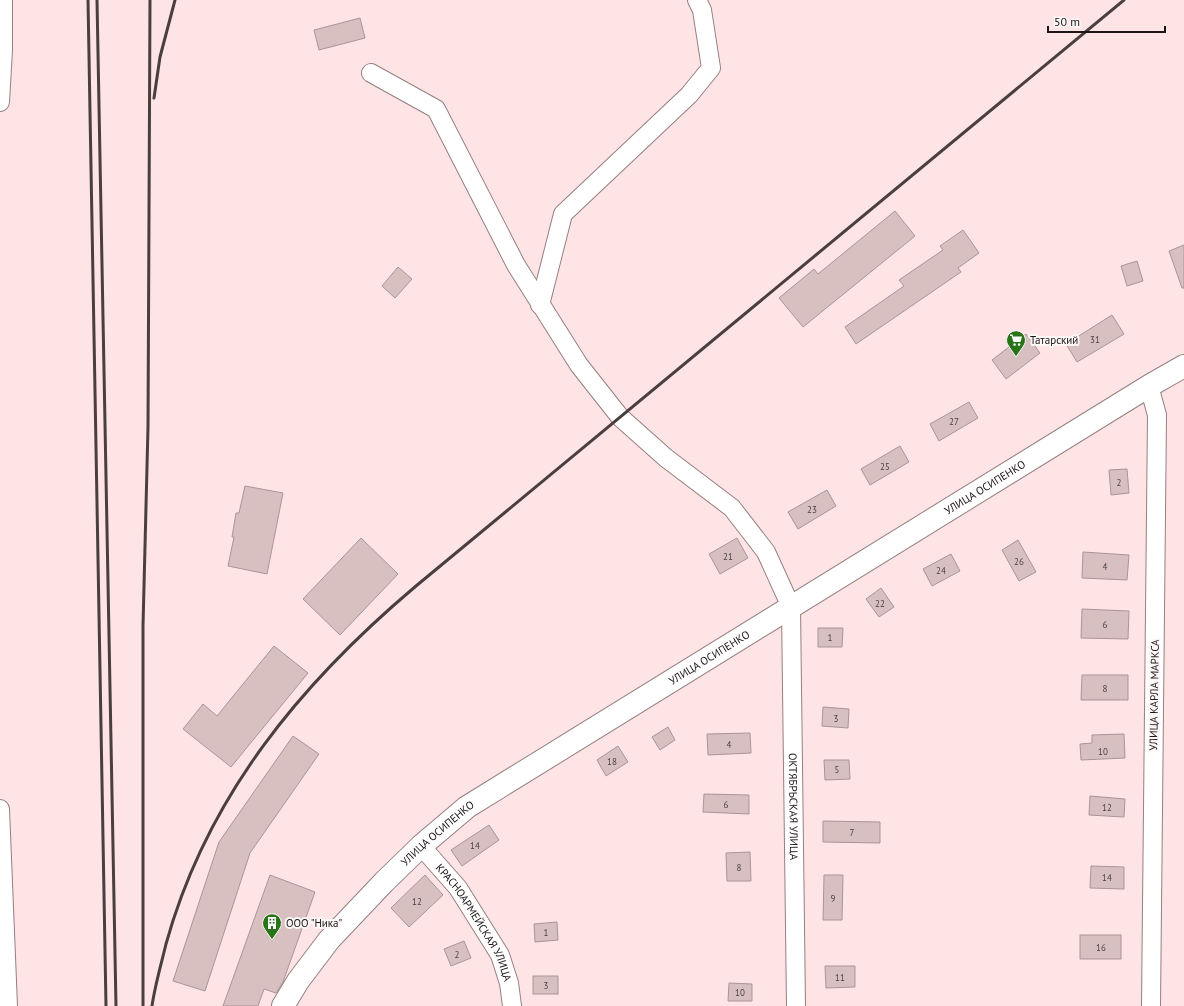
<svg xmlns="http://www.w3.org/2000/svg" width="1184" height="1006" font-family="'PT Sans',sans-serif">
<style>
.building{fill:#d8c0c1;stroke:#ac9496}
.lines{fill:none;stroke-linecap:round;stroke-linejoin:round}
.minor-casing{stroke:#967f80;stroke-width:20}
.tertiary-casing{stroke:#967f80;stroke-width:24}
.minor{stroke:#fff;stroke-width:18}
.tertiary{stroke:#fff;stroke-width:22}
.rail{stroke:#4a3e3e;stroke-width:3}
.labels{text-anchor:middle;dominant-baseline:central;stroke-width:4;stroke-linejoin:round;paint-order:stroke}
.number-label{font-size:9px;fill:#4c4040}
.poi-label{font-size:11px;fill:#1d1515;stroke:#fcf7f7;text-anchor:start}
.street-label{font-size:11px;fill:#1d1515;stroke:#fcf7f7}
</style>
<rect width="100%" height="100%" fill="#fee4e5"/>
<!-- building -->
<g class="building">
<polygon points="360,18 365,38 319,50 314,30"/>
<polygon points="895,211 915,236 803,327 779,298 814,269 818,274"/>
<polygon points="963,230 979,253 958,268 961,272 856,344 845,327 904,286 899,280 943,250 940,246"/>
<polygon points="1184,245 1184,288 1182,288 1169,251"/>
<polygon points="1137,261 1143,281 1127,286 1121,266"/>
<polygon points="398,267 412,279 395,298 382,286"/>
<polygon points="1112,315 1124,334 1077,362 1066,344"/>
<polygon points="1026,334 1040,353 1006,379 992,360"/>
<polygon points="969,402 978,418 939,441 930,424"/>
<polygon points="900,446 909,462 870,485 861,469"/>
<polygon points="1127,469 1129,493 1111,495 1109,470"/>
<polygon points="245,486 283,493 267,574 228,566 234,537 232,537 236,513 239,513"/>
<polygon points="827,490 836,506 798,529 788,512"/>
<polygon points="361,538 398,574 340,635 303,599"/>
<polygon points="737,538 748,558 720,574 709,554"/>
<polygon points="1018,540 1036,572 1019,581 1002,550"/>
<polygon points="1083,552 1129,555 1127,580 1082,578"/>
<polygon points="951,554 960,571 932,586 923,569"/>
<polygon points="881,588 894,607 879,617 866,599"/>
<polygon points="1082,609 1129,611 1128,639 1081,638"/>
<polygon points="818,628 843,628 842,647 818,647"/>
<polygon points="274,646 308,673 231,767 183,729 203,704 217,716"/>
<polygon points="1082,675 1128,675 1128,700 1081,700"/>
<polygon points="823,707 849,709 848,728 822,726"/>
<polygon points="668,727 675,740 660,750 652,737"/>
<polygon points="750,733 751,753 708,755 707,734"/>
<polygon points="1124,734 1125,758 1081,760 1080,744 1092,743 1092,735"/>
<polygon points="293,736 319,754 250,853 205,991 173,981 219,842"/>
<polygon points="618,746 628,762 606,776 597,760"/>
<polygon points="824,760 849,760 850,779 825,780"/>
<polygon points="704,794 749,795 749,814 703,812"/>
<polygon points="1090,796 1125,799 1124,817 1089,815"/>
<polygon points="823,821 880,822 880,843 823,842"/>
<polygon points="489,825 499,840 462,866 451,850"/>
<polygon points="750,852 751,881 727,881 726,853"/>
<polygon points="1091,866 1124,867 1124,889 1090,888"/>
<polygon points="270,875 315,892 283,982 276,993 264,989 258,1006 223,1006"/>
<polygon points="425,875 443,895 409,927 391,908"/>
<polygon points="824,875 843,875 842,920 823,920"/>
<polygon points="557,922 558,940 535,942 534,924"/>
<rect x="1080" y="935" width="41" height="24"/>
<polygon points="464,941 471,958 451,966 444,949"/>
<polygon points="825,966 855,966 855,987 826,988"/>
<rect x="533" y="976" width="25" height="18"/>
<polygon points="729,983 752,984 752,1001 728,1001"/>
</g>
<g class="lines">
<defs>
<g id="minor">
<path id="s1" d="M371 73 436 109 516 265 579 365 620 417 666 458 732 508 766 552 791 607 796 1006"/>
<polyline points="0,102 3,50 3,0"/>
<polyline points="540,305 563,214 689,95 711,68 702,10 697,0"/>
<polyline points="1149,386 1157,415 1151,1006"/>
<polyline points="0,809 8,1006"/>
<path id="s2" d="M421 846 458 888 500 955 509 983 512 1006"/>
</g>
<g id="tertiary">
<path id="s3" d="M283 1006 298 981 329 940 384 882 421 846 467 807 1149 386 1184 366"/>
</g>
</defs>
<!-- minor casing -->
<use href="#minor" class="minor-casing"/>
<!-- tertiary casing -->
<use href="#tertiary" class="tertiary-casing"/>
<!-- minor -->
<use href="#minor" class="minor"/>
<!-- tertiary -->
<use href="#tertiary" class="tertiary"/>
<!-- rail -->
<g class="rail">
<polyline points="88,0 106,1006"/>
<polyline points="97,0 116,1006"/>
<polyline points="154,98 160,57 175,0"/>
<polyline points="143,1006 143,626 148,427 150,0"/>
<path d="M152 1006C155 985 161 965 166 944 207 796 301 683 416 586L1124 0"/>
</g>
</g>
<!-- icons -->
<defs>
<symbol id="supermarket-pin" viewBox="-11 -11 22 30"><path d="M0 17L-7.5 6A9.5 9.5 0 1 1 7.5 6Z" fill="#297419" stroke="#fcf7f7"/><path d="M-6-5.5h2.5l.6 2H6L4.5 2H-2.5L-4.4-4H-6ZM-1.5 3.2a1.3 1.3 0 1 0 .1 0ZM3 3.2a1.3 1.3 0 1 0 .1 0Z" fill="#fff"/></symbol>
<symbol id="building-pin" viewBox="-11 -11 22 30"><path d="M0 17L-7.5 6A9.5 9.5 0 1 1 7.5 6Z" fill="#297419" stroke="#fcf7f7"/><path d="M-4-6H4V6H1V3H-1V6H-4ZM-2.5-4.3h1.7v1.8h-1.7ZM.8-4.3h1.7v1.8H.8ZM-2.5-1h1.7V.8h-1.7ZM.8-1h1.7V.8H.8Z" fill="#fff"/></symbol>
</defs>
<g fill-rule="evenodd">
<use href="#supermarket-pin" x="1005" y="329" width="22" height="30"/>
<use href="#building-pin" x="261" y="912" width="22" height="30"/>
</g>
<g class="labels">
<!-- number labels -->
<g class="number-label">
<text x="1095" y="339">31</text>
<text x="954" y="421">27</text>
<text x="885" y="466">25</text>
<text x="1119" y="482">2</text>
<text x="812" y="509">23</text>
<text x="728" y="556">21</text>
<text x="1019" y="561">26</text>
<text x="1105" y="566">4</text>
<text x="941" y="570">24</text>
<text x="880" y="603">22</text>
<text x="1105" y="624">6</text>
<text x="830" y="637">1</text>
<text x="1105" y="688">8</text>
<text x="836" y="718">3</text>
<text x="729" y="744">4</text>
<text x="1103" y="751">10</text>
<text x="612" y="761">18</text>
<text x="837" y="769">5</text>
<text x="726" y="804">6</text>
<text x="1107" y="807">12</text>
<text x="852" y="832">7</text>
<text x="475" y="845">14</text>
<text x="739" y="867">8</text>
<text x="1107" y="877">14</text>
<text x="833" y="898">9</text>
<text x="417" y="901">12</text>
<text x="546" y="932">1</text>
<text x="1101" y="947">16</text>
<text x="457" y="954">2</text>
<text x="840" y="977">11</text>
<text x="546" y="985">3</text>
<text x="740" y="992">10</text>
</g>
<!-- poi labels -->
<g class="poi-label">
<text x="1030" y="340">Татарский</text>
<text x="286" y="923">ООО "Ника"</text>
</g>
<!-- street labels -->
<g class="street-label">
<text stroke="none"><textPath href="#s3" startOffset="881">УЛИЦА ОСИПЕНКО</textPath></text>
<text stroke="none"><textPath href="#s3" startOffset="557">УЛИЦА ОСИПЕНКО</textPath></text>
<text transform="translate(1154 695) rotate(-89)">УЛИЦА КАРЛА МАРКСА</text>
<text stroke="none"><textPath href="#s1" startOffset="894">ОКТЯБРЬСКАЯ УЛИЦА</textPath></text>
<text stroke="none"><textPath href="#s3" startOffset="233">УЛИЦА ОСИПЕНКО</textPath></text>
<text stroke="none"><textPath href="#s2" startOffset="94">КРАСНОАРМЕЙСКАЯ УЛИЦА</textPath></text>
</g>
</g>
<!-- scale -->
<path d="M1048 26v6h117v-6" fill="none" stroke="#1d1515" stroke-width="2"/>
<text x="1054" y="26" font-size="12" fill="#1d1515" stroke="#fcf7f7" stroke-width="3" paint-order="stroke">50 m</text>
</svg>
